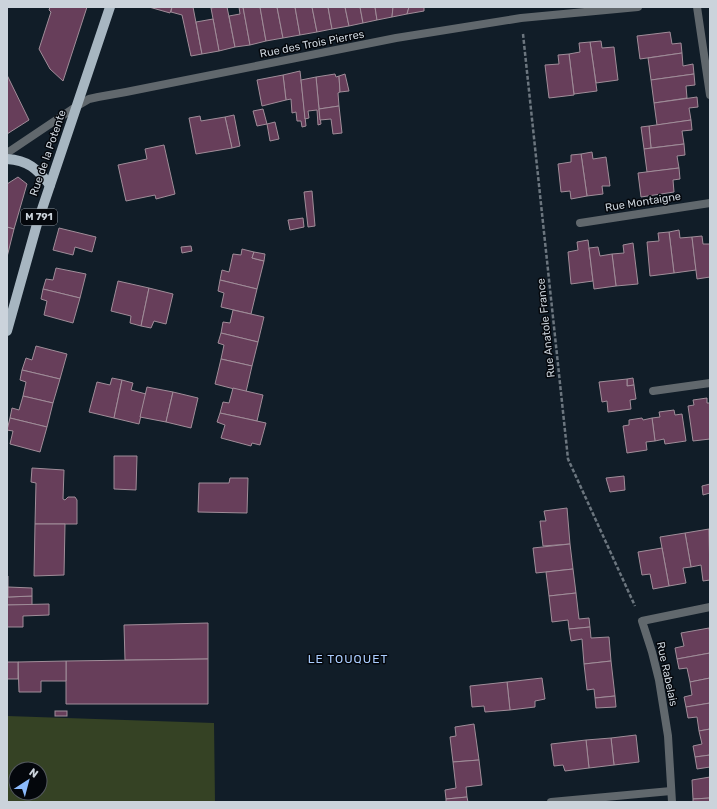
<svg xmlns="http://www.w3.org/2000/svg" width="717" height="809" font-family="Rubik,sans-serif">
<style>
.garden{fill:#354224;fill-rule:evenodd}
.building{fill:#673e5a;stroke:#a08d99}
.lines{fill:none;stroke-linecap:round;stroke-linejoin:round}
.path{stroke:#6c767f;stroke-width:2.5;stroke-dasharray:4 2;stroke-linecap:butt}
.minor{stroke:#61686d;stroke-width:8}
.tertiary{stroke:#61686d;stroke-width:8}
.primary{stroke:#a7b6c1;stroke-width:10}
.labels{text-anchor:middle;dominant-baseline:central;stroke-width:3;stroke-linejoin:round;paint-order:stroke}
.shield{fill:#04070c;stroke:#8f969d;stroke-width:1}
.shield-label{font-size:10px;font-weight:bold;fill:#cbd3db}
.street-label{font-size:11px;fill:#cbd3db;stroke:#04070c}
.neighbourhood-label{font-size:12px;letter-spacing:1px;fill:#aacdff;stroke:#04070c}
</style>
<rect width="100%" height="100%" fill="#111d28"/>
<!-- garden -->
<path class="garden" d="M7 716 214 723 215 802H7ZM16 769H40V793H16Z"/>
<!-- building -->
<g class="building">
<polygon points="50,7 87,7 63,81 50,69 39,49 51,12 49,10"/>
<polygon points="149,7 172,7 170,13"/>
<polygon points="172,7 193,7 202,54 191,56 182,15 171,12"/>
<polygon points="217,7 227,7 235,47 219,51 211,8"/>
<polygon points="239,7 243,7 250,45 235,47 229,16 240,14"/>
<polygon points="243,7 260,7 266,41 250,45"/>
<polygon points="260,7 277,7 283,38 266,41"/>
<polygon points="277,7 295,7 300,35 283,38"/>
<polygon points="295,7 312,7 317,32 300,35"/>
<polygon points="312,7 328,7 332,29 317,32"/>
<polygon points="328,7 345,7 349,26 332,29"/>
<polygon points="345,7 360,7 363,23 349,26"/>
<polygon points="360,7 375,7 377,20 363,23"/>
<polygon points="375,7 393,7 392,17 377,20"/>
<polygon points="393,7 409,7 407,14 392,17"/>
<polygon points="409,7 424,7 424,11 407,14"/>
<polygon points="213,19 219,51 202,54 196,22"/>
<polygon points="670,32 672,44 681,43 682,53 640,59 637,36"/>
<polygon points="601,41 602,48 614,47 618,80 596,83 590,42"/>
<polygon points="590,42 597,91 574,94 569,54 580,52 579,43"/>
<polygon points="682,53 683,66 693,64 694,74 651,80 648,58"/>
<polygon points="569,54 574,95 549,98 545,65 559,64 558,55"/>
<polygon points="300,71 306,126 302,127 301,121 297,121 296,112 292,113 291,99 286,100 283,75"/>
<polygon points="335,74 336,77 339,76 340,92 338,93 339,106 319,109 316,77"/>
<polygon points="345,74 349,91 340,92 339,76"/>
<polygon points="694,74 695,85 686,86 687,98 654,103 651,80"/>
<polygon points="7,75 29,120 7,134"/>
<polygon points="283,75 286,100 262,106 257,80"/>
<polygon points="316,77 319,109 321,124 318,125 317,110 308,111 309,118 305,119 301,80"/>
<polygon points="697,97 698,107 689,108 691,120 657,125 654,103"/>
<polygon points="339,106 342,133 333,134 331,119 320,120 319,109"/>
<polygon points="263,109 267,124 257,126 253,111"/>
<polygon points="234,115 240,146 232,148 225,117"/>
<polygon points="200,116 201,121 225,117 232,148 196,154 189,118"/>
<polygon points="691,120 692,130 682,131 684,144 651,148 649,126"/>
<polygon points="275,122 279,139 270,141 267,124"/>
<polygon points="649,126 651,148 644,149 641,127"/>
<polygon points="684,144 685,155 677,156 679,168 647,172 644,149"/>
<polygon points="164,145 175,194 156,199 155,195 126,201 118,165 147,159 145,149"/>
<polygon points="592,152 593,159 606,157 610,186 602,186 603,194 587,196 581,154"/>
<polygon points="581,154 587,196 571,199 570,191 561,192 558,164 571,162 571,155"/>
<polygon points="679,168 680,179 673,180 674,192 641,197 638,173"/>
<polygon points="18,177 27,184 14,229 7,227 7,184"/>
<polygon points="312,191 315,226 308,227 304,192"/>
<polygon points="303,218 304,227 290,230 288,220"/>
<polygon points="7,227 14,229 7,257"/>
<polygon points="59,228 96,237 92,252 75,247 73,255 53,250"/>
<polygon points="679,230 680,238 692,237 696,270 674,273 669,232"/>
<polygon points="669,232 674,273 650,276 647,242 659,241 658,233"/>
<polygon points="702,236 703,244 710,244 710,277 697,279 692,237"/>
<polygon points="588,240 593,281 571,284 568,252 578,250 577,242"/>
<polygon points="633,243 638,284 616,286 612,254 624,253 623,245"/>
<polygon points="191,246 192,251 182,253 181,247"/>
<polygon points="598,247 600,256 612,254 616,286 594,289 589,248"/>
<polygon points="242,249 254,252 252,258 264,261 257,289 220,280 222,270 229,272 233,254 241,255"/>
<polygon points="254,252 265,254 264,261 252,258"/>
<polygon points="56,268 86,274 80,298 43,289 46,279 53,280"/>
<polygon points="220,280 257,289 251,314 221,307 224,293 218,291"/>
<polygon points="118,281 149,288 141,326 130,323 131,316 111,311"/>
<polygon points="149,288 173,294 166,324 154,321 151,328 141,326"/>
<polygon points="43,289 80,298 73,323 44,315 47,301 41,299"/>
<polygon points="233,310 264,317 258,342 221,333 223,322 230,323"/>
<polygon points="221,333 258,342 252,366 221,359 224,345 218,343"/>
<polygon points="36,346 67,354 60,379 22,370 26,358 32,360"/>
<polygon points="221,359 252,366 246,392 215,384"/>
<polygon points="22,370 60,379 53,403 23,396 26,382 20,380"/>
<polygon points="112,378 122,380 114,418 89,412 97,382 110,385"/>
<polygon points="633,378 634,385 627,386 627,379"/>
<polygon points="627,379 627,386 634,385 636,399 630,400 631,409 608,412 607,401 602,402 599,382"/>
<polygon points="122,380 133,383 131,390 146,394 139,424 114,418"/>
<polygon points="147,387 173,392 166,422 140,417"/>
<polygon points="233,388 263,395 257,421 220,413 223,402 229,403"/>
<polygon points="173,392 198,398 191,428 166,422"/>
<polygon points="23,396 53,403 47,427 10,418 12,408 19,410"/>
<polygon points="707,398 707,403 710,403 710,439 693,441 688,406 694,405 693,400"/>
<polygon points="674,410 675,415 682,414 686,441 665,444 664,439 655,441 652,418 660,417 659,412"/>
<polygon points="220,413 266,423 260,445 252,443 251,446 221,438 225,425 217,422"/>
<polygon points="10,418 47,427 40,452 10,444 13,431 7,430"/>
<polygon points="642,418 643,420 652,418 655,441 646,442 647,450 627,453 623,426 629,425 629,420"/>
<polygon points="114,456 137,456 136,490 114,489"/>
<polygon points="32,468 64,470 63,499 65,500 68,497 75,497 77,500 77,524 35,524 36,483 31,482"/>
<polygon points="624,476 625,490 610,492 606,478"/>
<polygon points="230,478 248,478 247,513 198,512 199,483 229,483"/>
<polygon points="710,484 710,493 703,495 702,486"/>
<polygon points="567,508 570,544 543,546 540,521 546,521 544,511"/>
<polygon points="35,524 65,524 64,575 34,576"/>
<polygon points="709,529 710,580 703,581 701,565 691,567 685,533"/>
<polygon points="685,533 691,567 683,568 686,583 669,586 660,537"/>
<polygon points="570,544 573,569 536,573 533,548"/>
<polygon points="662,548 669,586 653,589 650,574 642,575 638,552"/>
<polygon points="573,569 576,593 549,596 546,572"/>
<polygon points="7,576 8,576 8,597 32,596 32,605 7,605"/>
<polygon points="8,587 32,588 32,596 8,597"/>
<polygon points="576,593 579,619 589,618 590,627 569,629 568,620 552,622 549,596"/>
<polygon points="49,604 49,615 23,616 23,627 7,627 7,605"/>
<polygon points="208,623 208,659 125,660 124,625"/>
<polygon points="590,627 591,638 609,637 611,661 584,664 582,639 571,641 569,629"/>
<polygon points="709,628 710,634 710,653 677,659 675,648 684,646 681,633"/>
<polygon points="710,653 710,678 690,682 687,668 679,669 677,659"/>
<polygon points="208,659 208,704 66,704 66,661"/>
<polygon points="66,661 66,681 41,681 41,692 19,692 18,662"/>
<polygon points="611,661 615,696 595,698 594,689 587,690 584,664"/>
<rect x="7" y="662" width="11" height="17"/>
<polygon points="542,678 545,699 535,701 535,707 510,710 507,682"/>
<polygon points="710,678 710,703 686,707 684,697 692,695 690,682"/>
<polygon points="507,682 510,710 485,712 484,706 472,707 470,686"/>
<polygon points="615,696 616,707 596,708 595,698"/>
<polygon points="710,703 710,729 699,731 697,717 688,718 686,707"/>
<rect x="55" y="711" width="12" height="5"/>
<polygon points="474,724 479,760 453,762 450,737 456,736 455,727"/>
<polygon points="710,729 710,755 695,757 693,746 702,744 699,731"/>
<polygon points="636,735 639,762 614,765 611,738"/>
<polygon points="611,738 614,765 589,768 586,740"/>
<polygon points="586,740 589,768 565,771 563,765 554,766 551,744"/>
<polygon points="710,755 710,767 697,769 695,757"/>
<polygon points="479,760 482,785 466,787 467,797 446,799 445,790 456,788 453,762"/>
<polygon points="710,777 710,798 693,799 692,780"/>
<polygon points="467,797 468,802 446,802 446,799"/>
<polygon points="710,798 710,802 693,802 693,799"/>
</g>
<g class="lines">
<!-- path -->
<polyline class="path" points="523,34 568,459 635,606"/>
<!-- minor -->
<g class="minor">
<polyline points="697,7 710,95"/>
<polyline points="580,223 710,203"/>
<polyline points="653,391 710,383"/>
<polyline points="551,802 671,791"/>
<polyline points="672,802 668,736 659,680 652,652 642,621 710,607"/>
</g>
<!-- tertiary -->
<polyline class="tertiary" points="7,153 77,106 89,99 98,97 126,92 396,38 521,18 638,7"/>
<!-- primary -->
<g class="primary">
<path d="M7 159C28 160 37 169 50 185"/>
<polyline points="7,331 37,224 110,7"/>
</g>
</g>
<g class="labels">
<!-- shield labels -->
<rect class="shield" x="21" y="209" width="36" height="16" rx="3"/>
<g class="shield-label">
<text x="39" y="217">M 791</text>
</g>
<!-- street labels -->
<g class="street-label">
<text transform="translate(312 44) rotate(-11)">Rue des Trois Pierres</text>
<text transform="translate(48 153) rotate(-71)">Rue de la Potente</text>
<text transform="translate(643 202) rotate(-9)">Rue Montaigne</text>
<text transform="translate(546 328) rotate(-96)">Rue Anatole France</text>
<text transform="translate(667 674) rotate(78)">Rue Rabelais</text>
</g>
<!-- neighbourhood labels -->
<g class="neighbourhood-label">
<text x="348" y="659">LE TOUQUET</text>
</g>
</g>
<!-- border -->
<rect width="717" height="809" fill="none" stroke="#cbd3db" stroke-width="16"/>
<!-- north arrow -->
<g transform="translate(28 781) rotate(36)"><circle r="19" fill="#04070c" stroke="#54595f"/>
<path d="M0-3L7 15L0 10L-7 15Z" fill="#8bbafc"/>
<text y="-6" font-size="11" font-weight="bold" text-anchor="middle" fill="#cbd3db">N</text>
</g>
</svg>
